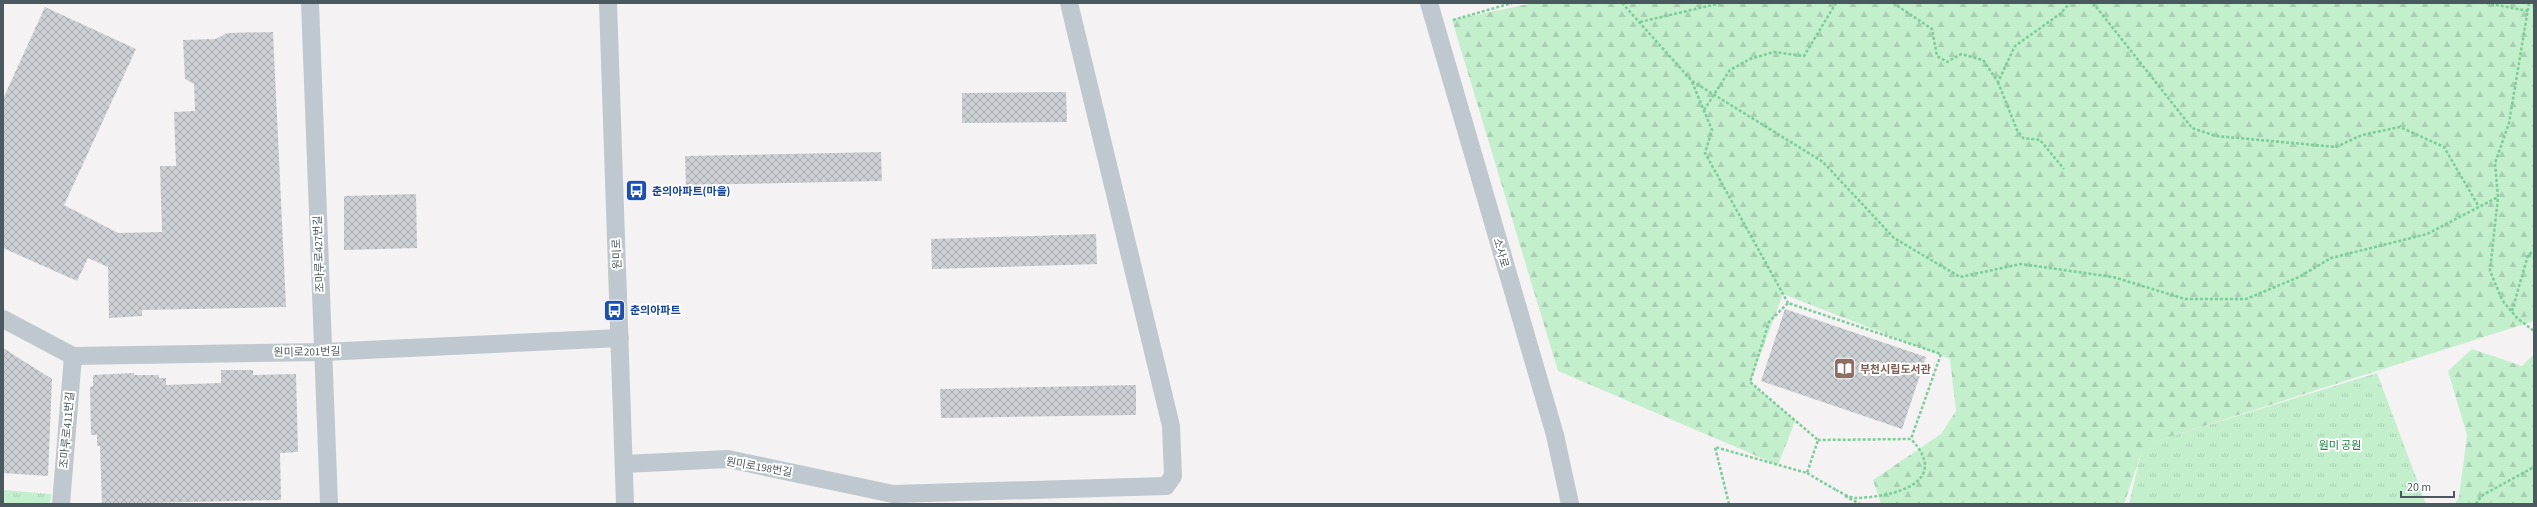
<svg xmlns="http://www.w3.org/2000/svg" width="2537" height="507" font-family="'Source Sans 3','Noto Sans KR',sans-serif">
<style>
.grass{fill:url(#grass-tufts)}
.forest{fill:url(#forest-firs)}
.building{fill:url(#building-cross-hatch)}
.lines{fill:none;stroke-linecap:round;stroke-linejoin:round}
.path{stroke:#7bcd99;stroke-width:2.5;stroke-dasharray:3 2;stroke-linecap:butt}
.minor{stroke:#bec8ce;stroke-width:18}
.labels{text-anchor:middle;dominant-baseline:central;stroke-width:4;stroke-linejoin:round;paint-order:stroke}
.transit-label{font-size:11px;font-weight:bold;fill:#164399;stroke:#fff;text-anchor:start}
.street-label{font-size:11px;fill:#4a585f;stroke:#fff}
.education-label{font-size:11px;font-weight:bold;fill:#785e54;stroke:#fff;text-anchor:start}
.park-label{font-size:11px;fill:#1a813e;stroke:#fff}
</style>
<defs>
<pattern id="grass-tufts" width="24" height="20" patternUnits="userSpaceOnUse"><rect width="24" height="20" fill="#c3efcd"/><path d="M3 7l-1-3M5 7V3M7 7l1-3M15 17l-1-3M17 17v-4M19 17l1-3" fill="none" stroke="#a9cfb2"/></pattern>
<pattern id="forest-firs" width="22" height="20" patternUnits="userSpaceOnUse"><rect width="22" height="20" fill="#c3efcd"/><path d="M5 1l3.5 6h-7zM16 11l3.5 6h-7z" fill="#a9cfb2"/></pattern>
<pattern id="building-cross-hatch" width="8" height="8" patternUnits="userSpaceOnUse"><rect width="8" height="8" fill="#ccd0d4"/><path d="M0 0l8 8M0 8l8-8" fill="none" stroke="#a8acaf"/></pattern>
</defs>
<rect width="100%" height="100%" fill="#f4f2f2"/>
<!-- grass -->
<g class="grass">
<polygon points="2377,373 2426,504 2129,504 2143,445"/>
<polygon points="3,490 51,494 50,504 3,504"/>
</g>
<!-- forest -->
<g class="forest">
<polygon points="1533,3 2534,3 2534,321 2144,445 2124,504 1881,504 1873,480 1941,434 1956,411 1950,359 1783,294 1750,382 1795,421 1778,465 1558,371 1452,20"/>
<polygon points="2472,349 2522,366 2534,354 2534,504 2455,504 2459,497 2467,435 2448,371"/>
</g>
<!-- building -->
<g class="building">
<polygon points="45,7 136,49 64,205 118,233 162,232 160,166 176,166 174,112 195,111 194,84 185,79 183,40 216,39 227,33 273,32 286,307 142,310 142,316 109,318 108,267 88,258 77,281 3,248 3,99"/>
<polygon points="1066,92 1067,122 962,123 962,93"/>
<polygon points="881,152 882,181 686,185 685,156"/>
<polygon points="416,194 417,248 344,250 344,196"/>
<polygon points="1096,234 1097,264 932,269 931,239"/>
<polygon points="1785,309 1926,357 1902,429 1761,381"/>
<polygon points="3,348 52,379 48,476 3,473"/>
<polygon points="221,370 253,370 253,375 296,374 298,452 280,453 281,500 102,504 100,446 97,446 97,435 91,435 90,387 93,386 93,375 134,373 134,375 159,375 159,378 166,378 166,385 221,383"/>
<polygon points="1136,385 1136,415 941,418 940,389"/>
</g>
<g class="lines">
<!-- path -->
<g class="path">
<polyline points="1622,3 1692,81 1823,162 1894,238 1960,277 2021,264 2113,277 2185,299 2246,299 2299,277 2331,258 2427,234 2498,197"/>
<polyline points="1893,3 1932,29 1937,56 1947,62 1961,54 1983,60 1998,82 2015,46 2060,14 2070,3"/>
<polyline points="2093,3 2192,128 2216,136 2336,147 2362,135 2400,127 2444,147 2479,207"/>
<polyline points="2486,3 2528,11"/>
<polyline points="2529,3 2509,123 2495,163 2498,197 2490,271 2502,300 2517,318 2534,331"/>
<polyline points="1453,20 1512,3"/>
<polyline points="1640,22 1721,3"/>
<polyline points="1692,82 1712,130 1705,153 1788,303"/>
<polyline points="1998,82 2017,130 2023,138 2040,140 2064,169"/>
<polyline points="1704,110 1730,70 1750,59 1774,52 1804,56 1836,3"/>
<polyline points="2528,255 2534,257"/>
<polyline points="2512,311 2528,255 2534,251"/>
<polyline points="1807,473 1836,490"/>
<path d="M1836 490C1842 493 1850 498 1856 498 1893 497 1952 483 1911 439"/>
<polyline points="1845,496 1860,504"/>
<polyline points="1729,504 1715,447 1807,473 1818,440 1750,382 1769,322 1788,303 1941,354 1911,439 1818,440"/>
<polyline points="2476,504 2481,496 2534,467"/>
</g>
<!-- minor -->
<g class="minor">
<polyline points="310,3 329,504"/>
<polyline points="608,3 625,504"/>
<polyline points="1429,3 1555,435 1570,504"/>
<polyline points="3,319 73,356 323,352 620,338"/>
<polyline points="624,464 728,459 893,494 1166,486 1173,476 1171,426 1069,3"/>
<polyline points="61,504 73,356"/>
</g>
</g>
<!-- icons -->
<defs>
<symbol id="bus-square" viewBox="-11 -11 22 22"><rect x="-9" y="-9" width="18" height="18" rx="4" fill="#1a4fb4" stroke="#fff"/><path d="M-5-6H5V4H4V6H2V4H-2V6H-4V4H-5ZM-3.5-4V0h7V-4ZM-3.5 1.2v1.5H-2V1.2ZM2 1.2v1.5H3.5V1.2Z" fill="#fff"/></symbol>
<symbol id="library-square" viewBox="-11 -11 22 22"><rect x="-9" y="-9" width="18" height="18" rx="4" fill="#8d6e63" stroke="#fff"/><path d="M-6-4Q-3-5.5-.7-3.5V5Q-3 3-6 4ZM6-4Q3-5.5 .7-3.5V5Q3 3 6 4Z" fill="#fff"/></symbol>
</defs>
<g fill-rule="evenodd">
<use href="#bus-square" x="624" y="178" width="25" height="25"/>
<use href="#bus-square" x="602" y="298" width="25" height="25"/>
<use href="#library-square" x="1832" y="356" width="25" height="25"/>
</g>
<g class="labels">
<!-- transit labels -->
<g class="transit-label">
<text x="652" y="191">춘의아파트(마을)</text>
<text x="630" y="310">춘의아파트</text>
</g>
<!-- street labels -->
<g class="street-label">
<text transform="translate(1501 253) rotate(74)">소사로</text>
<text transform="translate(319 254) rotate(-92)">조마루로427번길</text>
<text transform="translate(617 254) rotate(-92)">원미로</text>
<text transform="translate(307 352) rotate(-1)">원미로201번길</text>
<text transform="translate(67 430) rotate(-85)">조마루로411번길</text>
<text transform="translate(759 467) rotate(10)">원미로198번길</text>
</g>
<!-- education labels -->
<g class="education-label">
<text x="1860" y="369">부천시립도서관</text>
</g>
<!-- park labels -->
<g class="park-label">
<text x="2340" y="445">원미 공원</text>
</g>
</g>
<!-- border -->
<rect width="2537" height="507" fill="none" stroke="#4a585f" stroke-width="8"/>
<!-- scale -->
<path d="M2401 491v6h53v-6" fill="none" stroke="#4a585f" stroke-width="2"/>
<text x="2407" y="491" font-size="12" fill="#4a585f" stroke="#ffffff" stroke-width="3" paint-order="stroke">20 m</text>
</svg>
